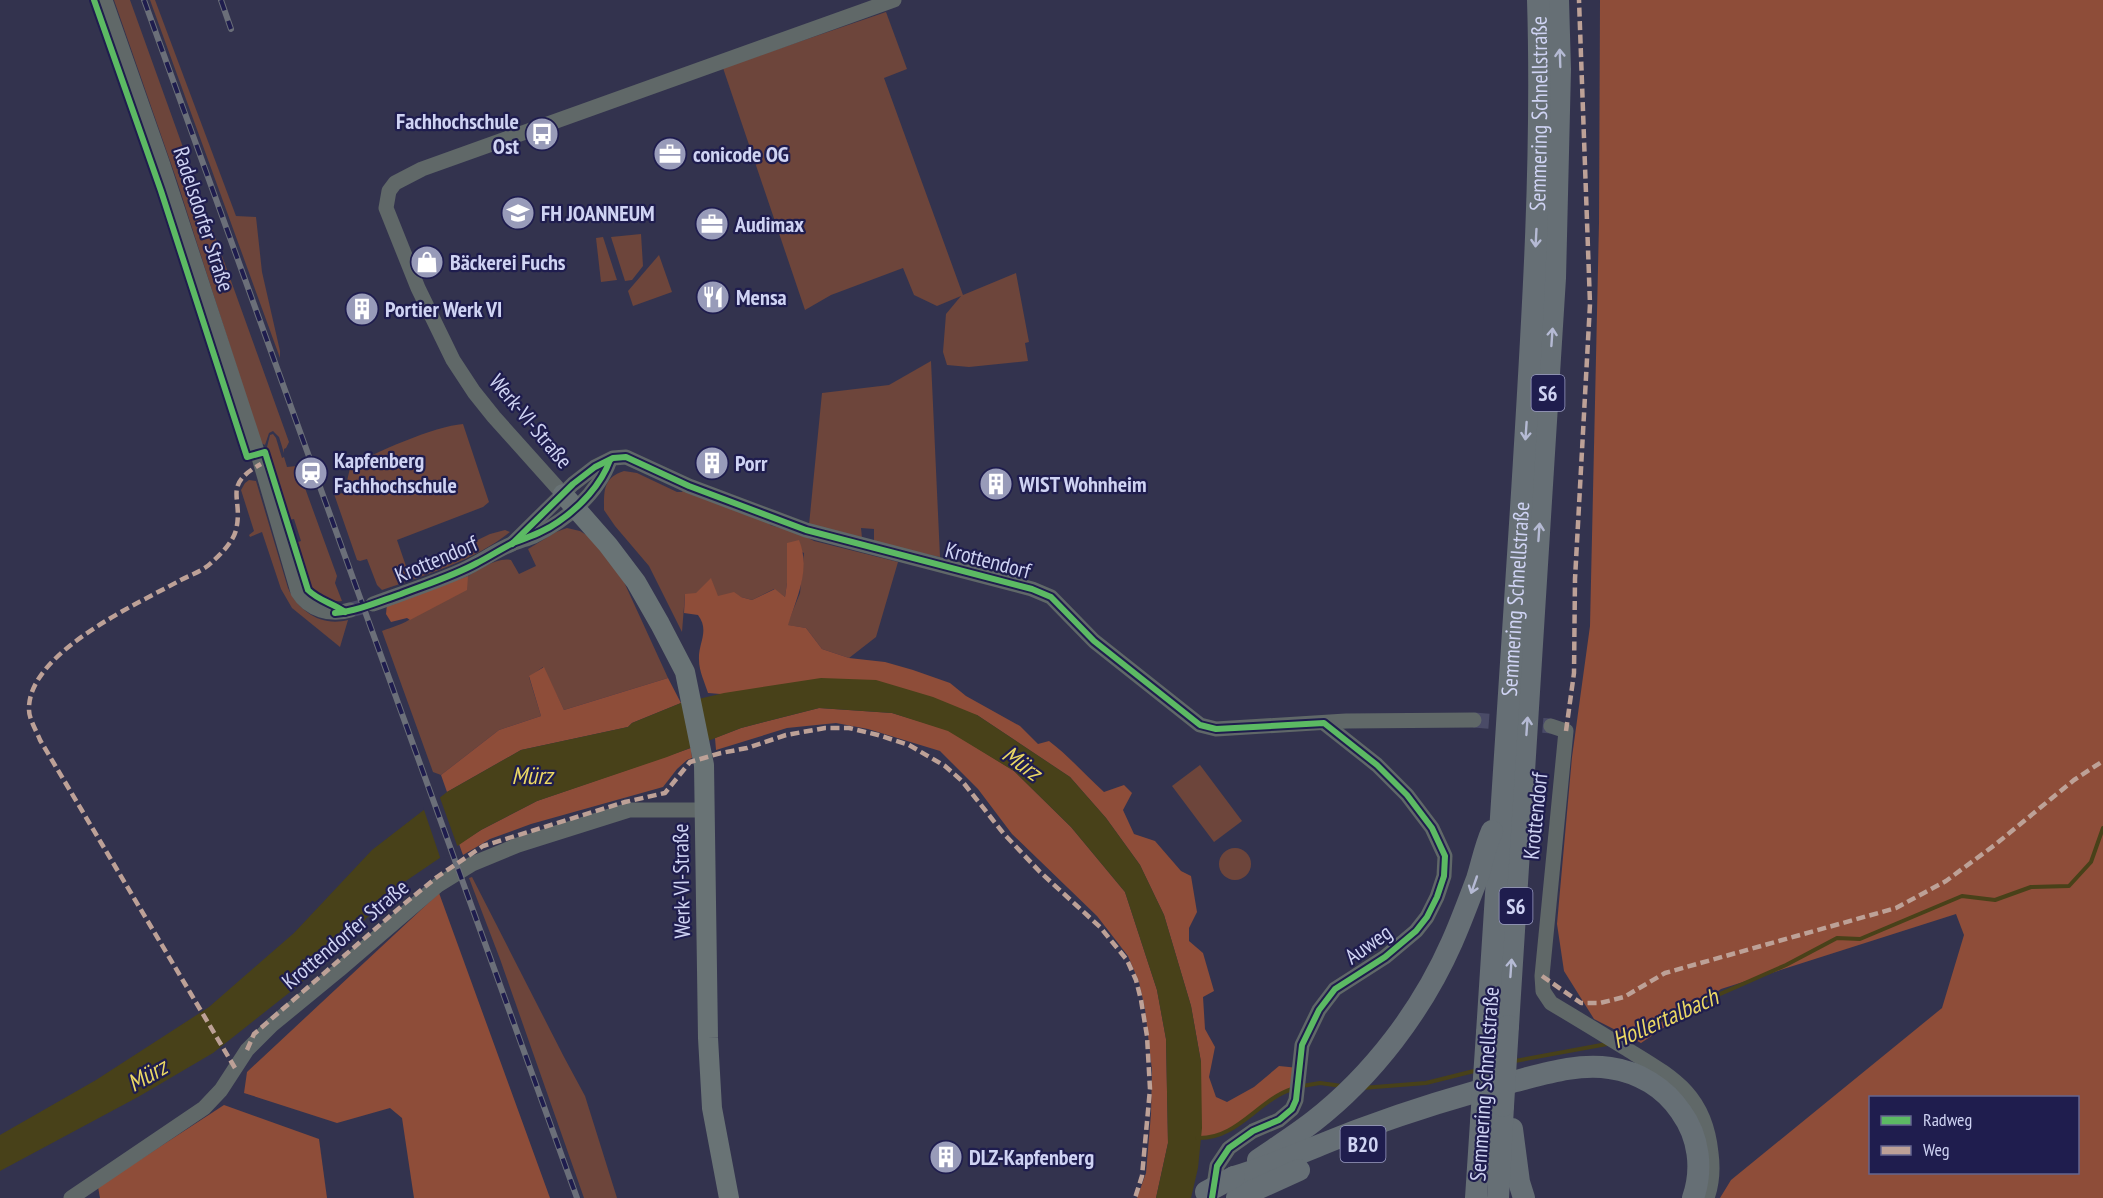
<svg xmlns="http://www.w3.org/2000/svg" width="2103" height="1198" font-family="'PT Sans Narrow',sans-serif">
<style>
.green{fill:#6d453b}
.forest{fill:#8e4d39;fill-rule:evenodd}
.water{fill:#484119}
.pier{fill:#33334e}
.lines{fill:none;stroke-linecap:round;stroke-linejoin:round}
.stream{stroke:#484119;stroke-width:4}
.minor-tunnel{stroke:#4a4b67;stroke-width:15;stroke-dasharray:15 8;stroke-linecap:butt}
.minor{stroke:#606868;stroke-width:15}
.major{stroke:#697375;stroke-width:20}
.highway{stroke:#666f75;stroke-width:22}
.rail-casing{stroke:#6b6f79;stroke-width:6}
.rail{stroke:#1f1d4e;stroke-width:4;stroke-dasharray:11;stroke-linecap:butt}
.highway-bridge{stroke:#666f75;stroke-width:22}
.quiet{stroke:#bda197;stroke-width:4.5;stroke-dasharray:9 4.5;stroke-linecap:butt}
.cycleway-casing{stroke:#1f1d4e;stroke-width:10}
.cycleway{stroke:#5cba63;stroke-width:6}
.oneway{stroke:#b5bad4}
.labels{text-anchor:middle;dominant-baseline:central;stroke-width:4.5;stroke-linejoin:round;paint-order:stroke}
.shield{fill:#1f1d4e;stroke:#9a9cc2;stroke-width:1.5}
.shield-label{font-size:21px;font-weight:bold;fill:#cfd3f3}
.street-label{font-size:22px;fill:#cfd3f3;stroke:#1f1d4e}
.poi-label{font-size:22px;font-weight:bold;fill:#cfd3f3;stroke:#1f1d4e;text-anchor:start}
.water-label{font-size:24px;font-style:italic;fill:#ebd864;stroke:#1f1d4e}
</style>
<rect width="100%" height="100%" fill="#33334e"/>
<!-- green -->
<g class="green">
<polygon points="114,0 130,0 289,442 286,448 284,449 284,453 279,437 273,431 269,433 265,445 261,443 177,181"/>
<polygon points="150,0 155,0 236,216 256,217 262,272 280,351 280,358"/>
<polygon points="886,12 907,69 884,78 963,295 1016,273 1029,342 1025,343 1028,361 969,367 947,365 943,352 946,314 961,296 937,306 914,295 903,268 831,295 805,310 723,68"/>
<polygon points="641,234 643,266 632,280 625,281 611,237"/>
<polygon points="603,237 617,280 601,282 596,238"/>
<polygon points="659,255 672,292 633,306 628,291"/>
<polygon points="931,361 940,557 874,543 874,529 861,528 862,538 809,525 822,393 889,385"/>
<path d="M463 424 489 502 483 507 397 540 407 569 434 561 490 534 505 530 510 532C474 561 425 575 382 590L377 585 367 559 360 561 357 560 333 491 336 490 339 494 346 492 342 484 347 481 350 468C371 453 436 426 463 424Z"/>
<path d="M273 434 276 438 282 458 284 457 287 467 297 466 337 576 335 583 342 601C308 604 303 568 295 543L301 541 294 519 289 520 267 447 270 435Z"/>
<path d="M624 471 637 473 677 492H682L685 488 767 517 770 525 780 528 785 526 814 541 898 562 876 637 849 658 822 649 806 628 787 625 800 593 804 553 787 543V583L785 597 774 589 752 600 741 597 717 596 711 579 696 594H685L682 632 649 566 615 526 604 510C604 490 603 478 624 471Z"/>
<path d="M249 480 256 481 288 588C299 612 322 627 348 620L340 647 292 608 281 589 262 532 250 537 249 535 254 531 241 490 245 483Z"/>
<path d="M567 528 580 531 596 541 624 582 668 678 564 710 543 667 529 677 541 716 499 730 441 775 433 772 382 631C392 627 404 624 412 618 434 604 486 554 511 560L519 574 536 566 528 549 556 532Z"/>
<polygon points="1200,765 1242,821 1214,842 1172,786"/>
<circle cx="1235" cy="864" r="16"/>
<polygon points="472,877 564,1057 585,1096 617,1198 584,1198 500,959 469,878"/>
</g>
<!-- forest -->
<g class="forest">
<path d="M1600 0H2103V1198H1720L1731 1180 1942 1008 1964 935 1956 914 1721 989 1641 1043 1594 1019 1564 971 1557 924 1572 757 1590 626 1599 223ZM1870 1098H2078V1172H1870Z"/>
<path d="M799 540C811 569 797 597 788 625L806 628 822 649 849 658 885 662 913 670 950 683 966 696 1020 726 1038 744 1049 741C1069 756 1085 775 1104 792L1124 785 1132 793 1123 810 1134 834 1155 841 1181 871 1191 876 1197 912 1189 928V941L1203 953 1214 991 1203 997 1205 1029 1215 1047 1209 1077 1216 1097 1227 1102 1254 1087 1279 1066 1299 1068 1298 1087 1279 1093 1245 1121 1225 1132 1201 1138V1062L1191 1006 1164 915 1140 865 1106 818 1070 777 977 715 708 693C705 683 699 671 699 660 698 643 710 631 698 615L684 613 685 594 696 593 711 578 718 596 734 592 741 597 752 600 775 589 785 597 787 583V543Z"/>
<polygon points="468,576 467,590 410,620 407,618 391,622 386,614 387,604"/>
<polygon points="544,667 564,710 668,678 681,703 632,723 628,727 521,750 447,792 441,775 499,730 541,716 529,676"/>
<polygon points="819,708 892,713 948,730 1014,771 1071,827 1125,892 1157,990 1166,1039 1168,1143 1156,1198 1137,1198 1146,1173 1151,1114 1152,1070 1145,1009 1139,982 1128,956 1097,916 1012,834 978,789 940,751 868,729 836,723 787,728 716,750 715,738 741,728"/>
<polygon points="691,748 692,758 687,760 677,769 663,787 531,824 490,839 463,855 459,844 481,830 537,801"/>
<polygon points="439,893 550,1198 414,1198 402,1118 390,1108 337,1123 244,1093 247,1072"/>
<polygon points="224,1105 319,1139 327,1198 100,1198 98,1187"/>
</g>
<!-- water -->
<polygon class="water" points="821,678 876,680 933,697 977,715 1070,777 1106,818 1140,865 1164,915 1191,1006 1201,1062 1202,1128 1198,1168 1191,1198 1156,1198 1168,1143 1166,1039 1157,990 1125,892 1071,827 1014,771 948,731 892,713 819,708 741,728 667,757 537,801 481,830 400,885 299,985 213,1053 138,1097 0,1171 0,1135 96,1080 209,1007 294,933 372,850 447,792 521,750 628,727 632,723 681,703 724,693"/>
<!-- pier -->
<polygon class="pier" points="439,795 458,848 441,860 423,807"/>
<g class="lines">
<!-- stream -->
<g class="stream">
<polyline points="1620,1038 1786,965 1837,938 1860,939 1962,896 1995,900 2031,887 2069,886 2091,862 2103,828"/>
<polyline points="1515,1061 1607,1044"/>
<polyline points="1302,1086 1320,1083 1342,1086"/>
<polyline points="1362,1088 1426,1083 1478,1070"/>
<path d="M1197 1138C1237 1140 1258 1100 1292 1089"/>
</g>
<!-- minor-tunnel -->
<g class="minor-tunnel">
<polyline points="350,610 373,604"/>
<polyline points="1474,720 1551,726"/>
</g>
<!-- minor -->
<g class="minor">
<path d="M105 0 163 165 258 454 298 592C309 610 331 616 350 610"/>
<polyline points="563,494 494,417 474,392 453,360 418,288 386,208 389,191 395,183 422,169 894,0"/>
<polyline points="512,544 573,484 595,467 613,458 626,457 689,486 806,530 1032,589 1051,597 1094,641 1200,725 1216,729 1346,721 1474,720"/>
<path d="M373 604C403 593 434 583 463 570 480 562 495 551 512 544 519 541 527 539 534 536 565 521 598 494 610 460"/>
<path d="M1551 726 1566 731 1542 976 1543 991 1551 1003C1576 1018 1601 1033 1625 1048 1672 1077 1705 1093 1711 1153 1713 1168 1712 1184 1707 1198"/>
<polyline points="1213,1192 1217,1166 1229,1148 1253,1131 1279,1120 1292,1109 1296,1100 1302,1045 1319,1010 1335,989 1385,957 1416,931 1427,917 1437,897 1444,876 1445,856 1432,828 1407,795 1377,765 1324,723"/>
<polyline points="71,1198 204,1108 221,1090 247,1050 272,1025 339,970 438,885 472,864 518,845 629,810 704,810"/>
</g>
<!-- major -->
<polyline class="major" points="563,494 608,545 636,582 660,624 685,672 704,765 708,1038 712,1108 729,1198"/>
<!-- highway -->
<g class="highway">
<polyline points="1508,1026 1555,278 1560,69 1558,0"/>
<path id="s1" d="M1487 1033C1499 853 1510 673 1522 493 1532 329 1543 165 1538 0"/>
<polyline points="1512,1129 1519,1182 1524,1198"/>
<path d="M1258 1160C1277 1147 1296 1135 1314 1121 1373 1075 1422 1010 1452 942 1461 922 1469 900 1477 879 1482 863 1485 847 1492 831"/>
<path d="M1234 1177C1277 1164 1318 1145 1361 1129 1410 1111 1461 1095 1512 1082 1544 1074 1577 1063 1610 1068 1639 1072 1665 1088 1681 1112 1699 1137 1703 1169 1693 1198"/>
<polyline points="1237,1198 1299,1170"/>
<polyline points="1476,1198 1481,1122"/>
<polyline points="1498,1198 1503,1106"/>
</g>
<defs>
<g id="rail">
<polyline points="144,0 577,1198"/>
<polyline points="221,0 231,29"/>
</g>
</defs>
<!-- rail casing -->
<use href="#rail" class="rail-casing"/>
<!-- rail -->
<use href="#rail" class="rail"/>
<!-- highway-bridge -->
<g class="highway-bridge">
<polyline points="1503,1106 1508,1026"/>
<polyline points="1481,1122 1487,1033"/>
<polyline points="1206,1192 1234,1177"/>
</g>
<!-- quiet -->
<g class="quiet">
<polyline points="1566,731 1574,673 1575,579 1590,304 1579,0"/>
<polyline points="1542,976 1581,1003 1600,1003 1624,997 1665,973 1896,908 1946,881 1996,844 2074,780 2103,761"/>
<polyline points="247,1050 254,1034 404,904 437,877 483,846 625,802 665,793 690,762 721,753 747,748 786,735 825,728 849,728 878,735 909,745 945,766 962,781 1004,834 1040,872 1100,927 1127,960 1136,980 1141,1000 1147,1036 1150,1089 1142,1176 1135,1198"/>
<path d="M235 1068 40 740C37 732 29 719 29 710 27 653 137 604 179 581 190 575 203 571 211 563 220 555 233 542 236 530 244 497 221 486 261 464"/>
</g>
<defs>
<g id="cycleway">
<path d="M94 0 161 191 247 457 265 452 308 590C319 601 333 603 345 612"/>
<polyline points="512,544 573,484 595,467 613,458 626,457 689,486 806,530 1032,589 1051,597 1094,641 1200,725 1216,729 1324,723 1377,765 1407,795 1432,828 1445,856 1444,876 1437,897 1427,917 1416,931 1385,957 1335,989 1319,1010 1302,1045 1296,1100 1292,1109 1279,1120 1253,1131 1229,1148 1217,1166 1212,1198"/>
<path d="M335 613C358 611 380 601 401 594 427 584 453 576 477 563 489 557 501 549 513 543 529 537 544 532 558 522 580 507 601 485 610 460"/>
</g>
</defs>
<!-- cycleway casing -->
<use href="#cycleway" class="cycleway-casing"/>
<!-- cycleway -->
<use href="#cycleway" class="cycleway"/>
</g>
<!-- one-way arrows -->
<defs><path id="oneway-shaft" d="M-6 0H5M1.5-3L5.5 0L1.5 3" fill="none" stroke-width="1.6" stroke-linecap="round" stroke-linejoin="round" transform="scale(1.5)"/></defs>
<g class="oneway">
<use href="#oneway-shaft" transform="translate(1560 58) rotate(-92)"/>
<use href="#oneway-shaft" transform="translate(1536 238) rotate(93)"/>
<use href="#oneway-shaft" transform="translate(1552 337) rotate(-86)"/>
<use href="#oneway-shaft" transform="translate(1526 431) rotate(94)"/>
<use href="#oneway-shaft" transform="translate(1539 532) rotate(-86)"/>
<use href="#oneway-shaft" transform="translate(1527 726) rotate(-86)"/>
<use href="#oneway-shaft" transform="translate(1474 885) rotate(109)"/>
<use href="#oneway-shaft" transform="translate(1511 968) rotate(-86)"/>
</g>
<!-- icons -->
<defs>
<symbol id="bus-disc" viewBox="-11 -11 22 22"><circle r="9.5" fill="#989bb9" stroke="#1f1d4e"/><path d="M-5-6H5V4H4V6H2V4H-2V6H-4V4H-5ZM-3.5-4V0h7V-4ZM-3.5 1.2v1.5H-2V1.2ZM2 1.2v1.5H3.5V1.2Z" fill="#fff"/></symbol>
<symbol id="office-disc" viewBox="-11 -11 22 22"><circle r="9.5" fill="#989bb9" stroke="#1f1d4e"/><path d="M-6-3h4V-5.5h4V-3h4V5H-6ZM-1-4.5V-3h2v-1.5ZM-6 0V1H6V0Z" fill="#fff"/></symbol>
<symbol id="university-disc" viewBox="-11 -11 22 22"><circle r="9.5" fill="#989bb9" stroke="#1f1d4e"/><path d="M0-5L7-2L0 1L-7-2ZM-4 1L0 2.5L4 1V4Q0 6-4 4Z" fill="#fff"/></symbol>
<symbol id="shop-disc" viewBox="-11 -11 22 22"><circle r="9.5" fill="#989bb9" stroke="#1f1d4e"/><path d="M-5-2.5h2.3a2.7 3.5 0 0 1 5.4 0H5L5.5 6h-11ZM-1.5-2.5h3a1.5 2.3 0 0 0-3 0Z" fill="#fff"/></symbol>
<symbol id="restaurant-disc" viewBox="-11 -11 22 22"><circle r="9.5" fill="#989bb9" stroke="#1f1d4e"/><path d="M-5-6h1v4h1v-4h1v4h1v-4h1v5L-1.5 .5V6h-2V.5L-5-1ZM5-6V6H3V1.5H1.5Q1.5-4 5-6Z" fill="#fff"/></symbol>
<symbol id="building-disc" viewBox="-11 -11 22 22"><circle r="9.5" fill="#989bb9" stroke="#1f1d4e"/><path d="M-4-6H4V6H1V3H-1V6H-4ZM-2.5-4.3h1.7v1.8h-1.7ZM.8-4.3h1.7v1.8H.8ZM-2.5-1h1.7V.8h-1.7ZM.8-1h1.7V.8H.8Z" fill="#fff"/></symbol>
<symbol id="station-disc" viewBox="-11 -11 22 22"><circle r="9.5" fill="#989bb9" stroke="#1f1d4e"/><path d="M-3-6H3Q5-6 5-4V2Q5 4 3 4L4.5 6H3L1.5 4h-3L-3 6H-4.5L-3 4Q-5 4-5 2V-4Q-5-6-3-6ZM-3.5-4v3h7v-3ZM-3.5 1v1.5H-2V1ZM2 1v1.5H3.5V1Z" fill="#fff"/></symbol>
</defs>
<g fill-rule="evenodd">
<use href="#bus-disc" x="523" y="115" width="38" height="38"/>
<use href="#office-disc" x="651" y="135" width="38" height="38"/>
<use href="#university-disc" x="499" y="194" width="38" height="38"/>
<use href="#office-disc" x="693" y="205" width="38" height="38"/>
<use href="#shop-disc" x="408" y="243" width="38" height="38"/>
<use href="#restaurant-disc" x="694" y="278" width="38" height="38"/>
<use href="#building-disc" x="343" y="290" width="38" height="38"/>
<use href="#building-disc" x="693" y="444" width="38" height="38"/>
<use href="#station-disc" x="292" y="454" width="38" height="38"/>
<use href="#building-disc" x="977" y="465" width="38" height="38"/>
<use href="#building-disc" x="927" y="1138" width="38" height="38"/>
</g>
<g class="labels">
<!-- shield labels -->
<g class="shield">
<rect x="1531.5" y="375" width="33" height="36" rx="4.5"/>
<rect x="1499.5" y="888" width="33" height="36" rx="4.5"/>
<rect x="1340.5" y="1126" width="45" height="36" rx="4.5"/>
</g>
<g class="shield-label">
<text x="1548" y="393">S6</text>
<text x="1516" y="906">S6</text>
<text x="1363" y="1144">B20</text>
</g>
<!-- street labels -->
<g class="street-label">
<text stroke="none"><textPath href="#s1" startOffset="921">Semmering Schnellstraße</textPath></text>
<text transform="translate(204 219) rotate(72)">Radelsdorfer Straße</text>
<text transform="translate(531 421) rotate(50)">Werk-VI-Straße</text>
<text transform="translate(436 559) rotate(-23)">Krottendorf</text>
<text transform="translate(988 560) rotate(15)">Krottendorf</text>
<text stroke="none"><textPath href="#s1" startOffset="435">Semmering Schnellstraße</textPath></text>
<text transform="translate(1535 816) rotate(-84)">Krottendorf</text>
<text transform="translate(681 881) rotate(-91)">Werk-VI-Straße</text>
<text transform="translate(345 934) rotate(-40)">Krottendorfer Straße</text>
<text transform="translate(1368 944) rotate(-35)">Auweg</text>
<text transform="translate(1484 1084) rotate(-86)">Semmering Schnellstraße</text>
</g>
<!-- poi labels -->
<g class="poi-label">
<text x="519" y="121" text-anchor="end">Fachhochschule<tspan x="519" dy="25">Ost</tspan></text>
<text x="693" y="154">conicode OG</text>
<text x="541" y="213">FH JOANNEUM</text>
<text x="735" y="224">Audimax</text>
<text x="450" y="262">Bäckerei Fuchs</text>
<text x="736" y="297">Mensa</text>
<text x="385" y="309">Portier Werk VI</text>
<text x="334" y="460">Kapfenberg<tspan x="334" dy="25">Fachhochschule</tspan></text>
<text x="735" y="463">Porr</text>
<text x="1019" y="484">WIST Wohnheim</text>
<text x="969" y="1157">DLZ-Kapfenberg</text>
</g>
<!-- water labels -->
<g class="water-label">
<text transform="translate(1022 763) rotate(36)">Mürz</text>
<text x="532" y="775">Mürz</text>
<text transform="translate(1665 1018) rotate(-24)">Hollertalbach</text>
<text transform="translate(147 1075) rotate(-30)">Mürz</text>
</g>
</g>
<!-- legend -->
<rect x="1869" y="1096" width="210" height="78" fill="#1f1d4e" stroke="#656690" stroke-width="1.5"/>
<rect x="1881" y="1116" width="30" height="9" fill="#5cba63" stroke="#656690" stroke-width="1.5"/>
<text x="1923" y="1126" font-size="18" fill="#cfd3f3">Radweg</text>
<rect x="1881" y="1146" width="30" height="9" fill="#bda197" stroke="#656690" stroke-width="1.5"/>
<text x="1923" y="1156" font-size="18" fill="#cfd3f3">Weg</text>
</svg>
